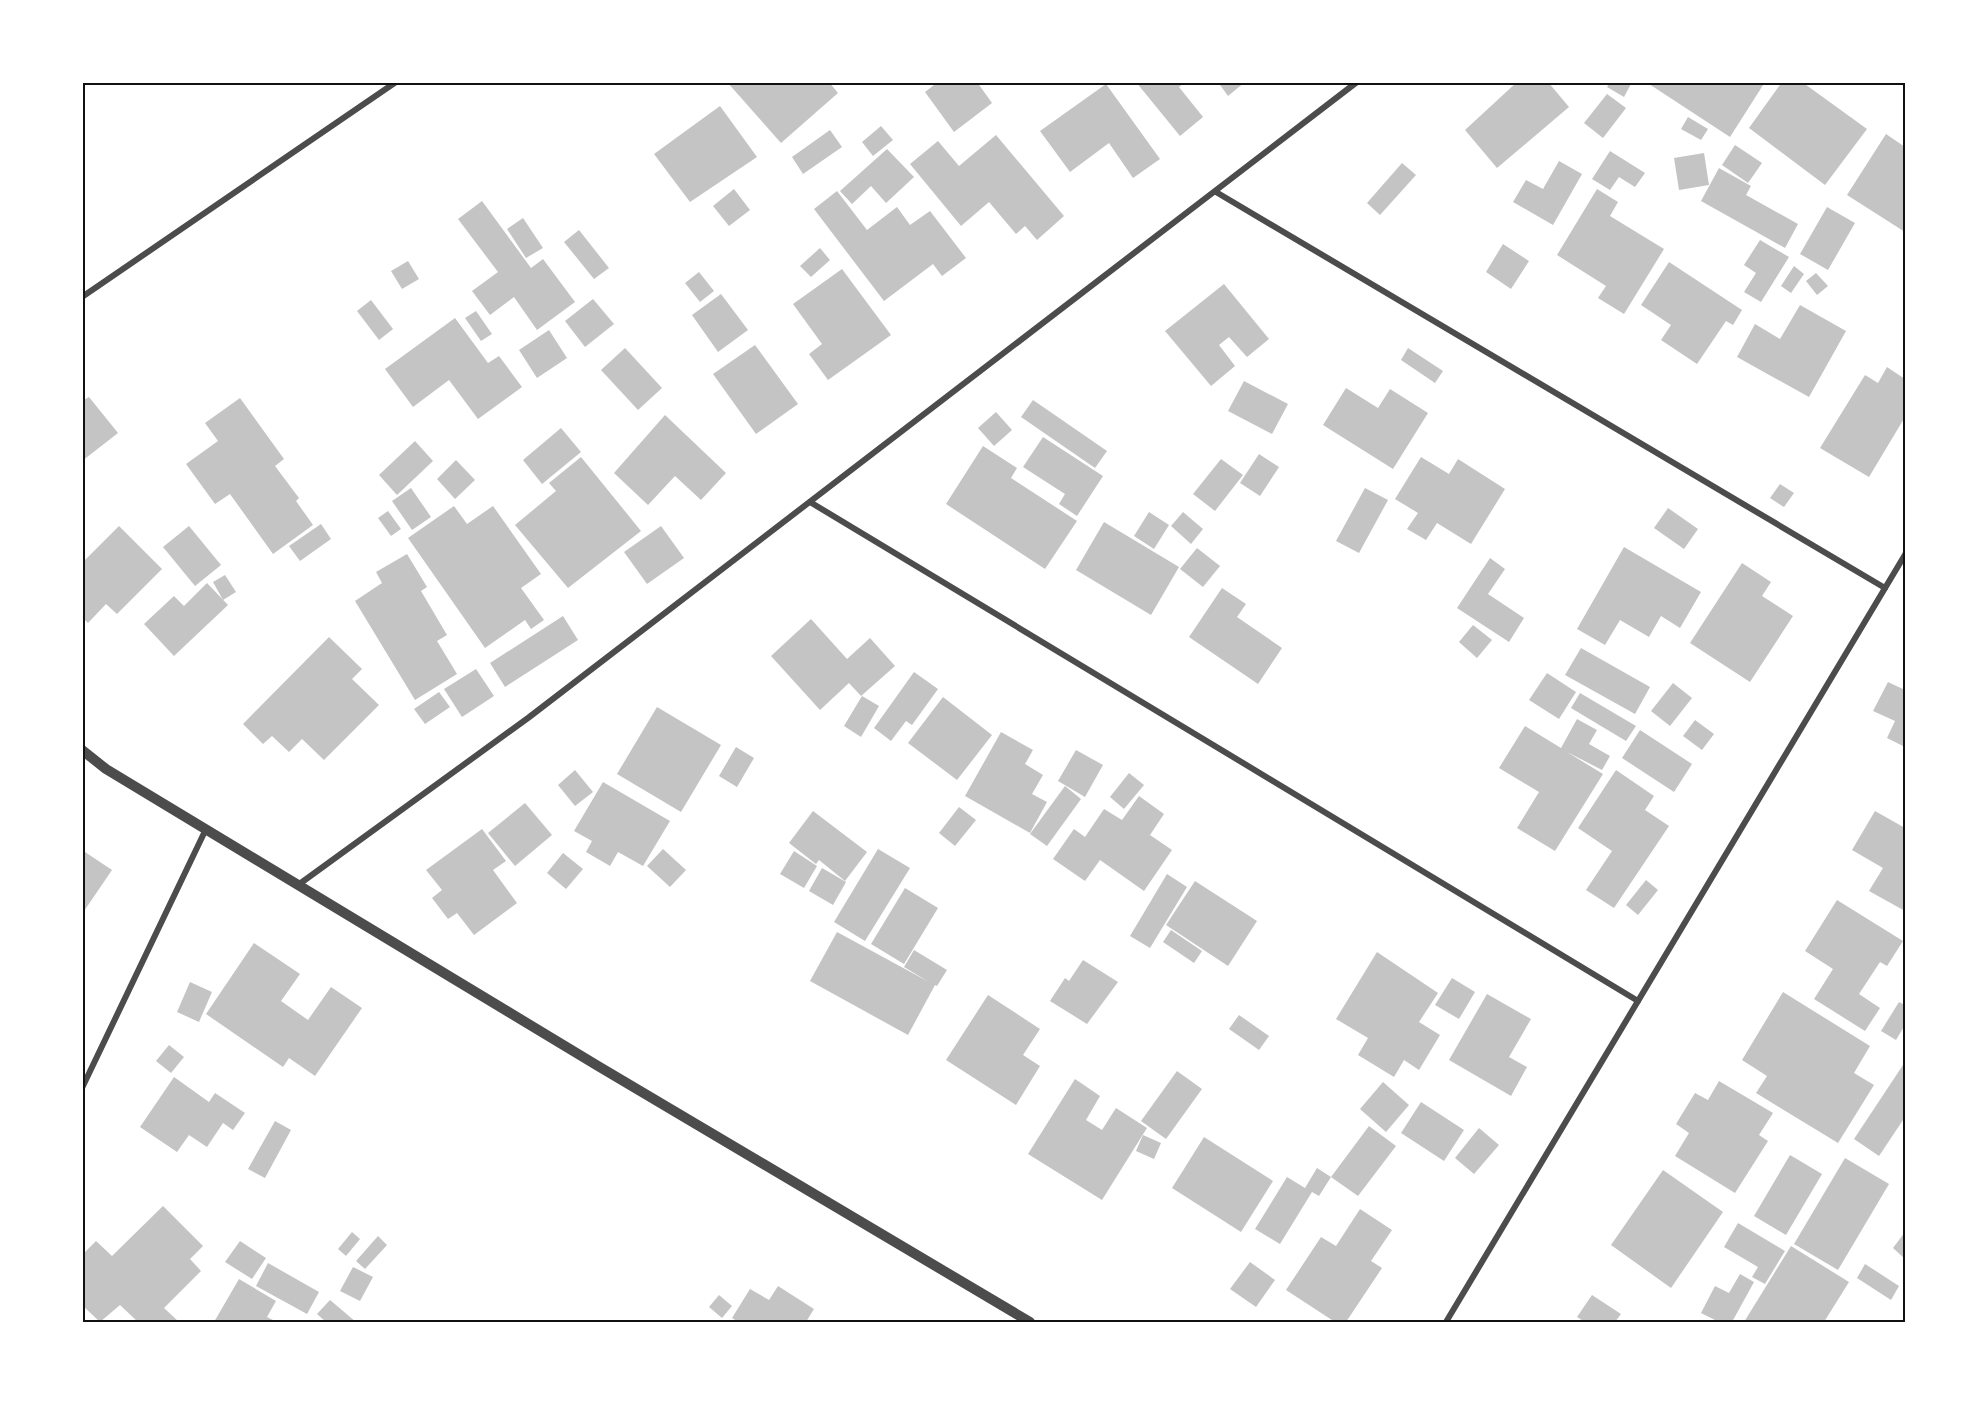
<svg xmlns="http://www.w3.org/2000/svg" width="1988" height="1405" font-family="'Open Sans',sans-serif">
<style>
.building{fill:#c4c4c4}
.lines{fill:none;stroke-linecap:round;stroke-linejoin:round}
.minor{stroke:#4c4c4c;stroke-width:6}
.tertiary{stroke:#4c4c4c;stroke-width:10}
.neatline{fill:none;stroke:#111;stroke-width:2}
</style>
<rect width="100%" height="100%" fill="#fff"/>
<!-- building -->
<g class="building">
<polygon points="727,82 829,82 838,93 781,143"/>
<polygon points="938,82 977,82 992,103 954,132 925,92"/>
<polygon points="1136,82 1185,82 1179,87 1203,117 1180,136"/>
<polygon points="1218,82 1245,82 1228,96"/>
<polygon points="1517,82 1548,82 1569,107 1497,168 1465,130"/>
<polygon points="1610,82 1632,82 1624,97 1607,87"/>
<polygon points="1646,82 1765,82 1730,137"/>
<polygon points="1782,82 1802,82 1867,129 1825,185 1749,128"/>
<polygon points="1106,84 1160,159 1133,178 1109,143 1070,172 1040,131"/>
<polygon points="1607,94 1626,108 1603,138 1584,123"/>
<polygon points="720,106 757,157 690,202 654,154"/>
<polygon points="1688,117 1708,129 1701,140 1681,129"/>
<polygon points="881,126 893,140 873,156 862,142"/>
<polygon points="830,130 842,147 803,174 792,157"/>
<polygon points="1886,134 1905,147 1905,232 1847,195"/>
<polygon points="996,135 1064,216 1037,240 1025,226 1016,234 989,202 961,226 910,164 938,141 959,166"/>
<polygon points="1735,145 1762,163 1748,183 1722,165"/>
<polygon points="887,149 914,177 886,203 871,186 852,204 840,191"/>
<polygon points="1610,151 1645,173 1635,187 1619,177 1610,190 1592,179"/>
<polygon points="1704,153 1709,185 1679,190 1674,158"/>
<polygon points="1559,161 1582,174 1553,225 1513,202 1526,180 1543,189"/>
<polygon points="1402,163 1416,175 1380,215 1367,203"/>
<polygon points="1719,168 1751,186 1746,195 1798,224 1785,248 1701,201"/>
<polygon points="734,189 750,210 729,226 713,206"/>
<polygon points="1597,189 1618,202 1610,216 1664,249 1624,314 1598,298 1606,286 1557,255"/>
<polygon points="837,191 867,230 897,207 910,225 930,211 966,258 942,276 933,264 884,301 814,209"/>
<polygon points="482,201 531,268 543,259 575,302 537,330 514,297 490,315 472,291 498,272 458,219"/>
<polygon points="1827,207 1855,223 1828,270 1800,254"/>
<polygon points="523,218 543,248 526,258 507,229"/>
<polygon points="579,230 609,268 594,279 564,242"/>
<polygon points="1760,240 1789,257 1761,302 1744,292 1756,273 1744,265"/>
<polygon points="1503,244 1529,261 1511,289 1486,272"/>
<polygon points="820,248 830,260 811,277 800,266"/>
<polygon points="408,261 419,279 402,289 391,271"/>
<polygon points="1669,262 1742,310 1733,325 1726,321 1697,364 1661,340 1671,325 1641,305"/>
<polygon points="1794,266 1804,274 1791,293 1781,286"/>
<polygon points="842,269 891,335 828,380 809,354 822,344 793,304"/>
<polygon points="699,272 714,291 700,302 685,283"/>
<polygon points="1816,273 1828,286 1817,295 1806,281"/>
<polygon points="1224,284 1269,339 1247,357 1229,337 1219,345 1235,366 1211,386 1165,331"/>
<polygon points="721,294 748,330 718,352 692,315"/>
<polygon points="593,299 614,324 585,347 565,321"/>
<polygon points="371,300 393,329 379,340 357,311"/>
<polygon points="1800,305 1846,331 1809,397 1737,357 1755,324 1780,339"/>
<polygon points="476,311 492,334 481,341 465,318"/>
<polygon points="455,318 488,363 499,356 522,387 478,419 449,380 413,407 385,369"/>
<polygon points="549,330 567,358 537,378 519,350"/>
<polygon points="755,345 798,404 756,434 713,374"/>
<polygon points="625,348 662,388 638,410 601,370"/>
<polygon points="1408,348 1443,371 1435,383 1401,360"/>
<polygon points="1887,367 1905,379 1905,417 1869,477 1820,448 1865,375 1878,383"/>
<polygon points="1244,381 1288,404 1272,434 1228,411"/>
<polygon points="1346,388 1378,408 1390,389 1428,413 1393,469 1323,425"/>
<polygon points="89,397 118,433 82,461 82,401"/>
<polygon points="240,398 284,459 275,466 299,498 296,501 313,525 273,554 230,494 215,504 186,464 218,441 205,423"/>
<polygon points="1033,400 1107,451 1095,468 1021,417"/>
<polygon points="996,412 1012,430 994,446 978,428"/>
<polygon points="665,415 726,473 701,500 675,476 648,505 614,473"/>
<polygon points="561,428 581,452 542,484 523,460"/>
<polygon points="1043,437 1103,476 1077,516 1059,504 1065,494 1023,467"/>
<polygon points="415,441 433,461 397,495 379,475"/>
<polygon points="983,446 1017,468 1011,478 1077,521 1045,569 946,504"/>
<polygon points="1259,454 1279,467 1260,496 1240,483"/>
<polygon points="581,457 641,531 568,588 515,525 556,491 549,483"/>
<polygon points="1421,457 1449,474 1458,459 1505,489 1471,544 1437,523 1426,540 1407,529 1418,513 1395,499"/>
<polygon points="1221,459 1243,475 1215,511 1193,494"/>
<polygon points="456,460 475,480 455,499 437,479"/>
<polygon points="1780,484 1794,493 1784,507 1770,498"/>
<polygon points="411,488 431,517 412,530 392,501"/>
<polygon points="1365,488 1388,500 1359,553 1336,541"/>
<polygon points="454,506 467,524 493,506 541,574 521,588 544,620 531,629 525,620 485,648 408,538"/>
<polygon points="1668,508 1698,529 1684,549 1654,528"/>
<polygon points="388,511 401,529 391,536 378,518"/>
<polygon points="1149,512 1169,525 1154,549 1134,536"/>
<polygon points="1183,512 1203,529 1191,544 1171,526"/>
<polygon points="1104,522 1179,567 1151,615 1076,570"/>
<polygon points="321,524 331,539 300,561 289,546"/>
<polygon points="119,526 162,569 117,614 106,604 88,623 82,617 82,563"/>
<polygon points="189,526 221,565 195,586 163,547"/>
<polygon points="661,526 684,558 647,584 624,552"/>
<polygon points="1624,547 1701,592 1680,628 1661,616 1649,637 1620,620 1605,645 1577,629"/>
<polygon points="1197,548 1220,566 1203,587 1180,569"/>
<polygon points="407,554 427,587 421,591 447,635 437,641 457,674 415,700 355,601 382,583 376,572"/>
<polygon points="1490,558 1505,569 1488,594 1524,618 1509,642 1457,608"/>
<polygon points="1742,563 1771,582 1762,596 1793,616 1750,682 1690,643"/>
<polygon points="225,575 236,592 223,600 213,582"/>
<polygon points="207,583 228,605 174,656 144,624 174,596 184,606"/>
<polygon points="1222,588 1246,604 1237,617 1282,648 1258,684 1189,637"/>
<polygon points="563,616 578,640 505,687 490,663"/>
<polygon points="811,619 847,659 870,638 895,666 861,696 849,683 820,710 771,656"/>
<polygon points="1473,625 1492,640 1477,658 1459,642"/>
<polygon points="329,637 362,669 352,679 379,705 324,760 302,739 289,752 272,736 263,744 243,724"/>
<polygon points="1581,648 1650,687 1635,714 1565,675"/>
<polygon points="476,669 494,696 462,717 444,689"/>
<polygon points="914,672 938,689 912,725 906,721 891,741 874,728"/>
<polygon points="1547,673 1576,692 1559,719 1529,700"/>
<polygon points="1888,682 1905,690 1905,747 1887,738 1895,721 1873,711"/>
<polygon points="1673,683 1692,698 1670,726 1651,711"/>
<polygon points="439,692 450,707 425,724 414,709"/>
<polygon points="1580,693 1636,726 1626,741 1571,708"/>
<polygon points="862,696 879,706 861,737 844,726"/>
<polygon points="943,697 992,735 957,780 908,743"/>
<polygon points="657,707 721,745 681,812 617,774"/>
<polygon points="1577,719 1597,730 1589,744 1610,756 1602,770 1567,752 1603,774 1555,851 1517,828 1539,792 1499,768 1525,726 1561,748"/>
<polygon points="1695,720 1714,734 1702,750 1683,736"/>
<polygon points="1640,730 1692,764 1674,792 1622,758"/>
<polygon points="1001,732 1033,750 1025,764 1043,775 1032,794 1047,802 1030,833 965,796"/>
<polygon points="736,747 754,758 737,787 719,776"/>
<polygon points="1076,750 1103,765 1085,797 1058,781"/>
<polygon points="575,770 593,792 575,806 558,785"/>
<polygon points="1616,770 1654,796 1645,810 1669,826 1614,908 1586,890 1612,851 1578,828"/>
<polygon points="1129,773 1144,785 1124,809 1110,797"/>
<polygon points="603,782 670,821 643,866 618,852 610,866 586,852 592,841 574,831"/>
<polygon points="1065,786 1081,799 1047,846 1030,834"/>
<polygon points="1139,796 1164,814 1150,835 1172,850 1144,891 1100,860 1085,881 1053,859 1074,829 1085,837 1104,809 1122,820"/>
<polygon points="525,803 552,835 515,866 488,833"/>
<polygon points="959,807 976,820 955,846 939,833"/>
<polygon points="813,811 867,852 845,881 819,860 816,864 789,843"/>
<polygon points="1875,811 1905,828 1905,911 1869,891 1883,868 1852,850"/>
<polygon points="482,829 506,861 493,870 517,903 474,935 457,913 448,919 432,898 442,890 426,870"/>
<polygon points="663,849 686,870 670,887 647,866"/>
<polygon points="878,849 910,868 865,941 834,922"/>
<polygon points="82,850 112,870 82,914"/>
<polygon points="794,851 817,866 804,888 780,874"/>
<polygon points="563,853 583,869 566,889 547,873"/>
<polygon points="822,868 846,882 833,905 809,891"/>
<polygon points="1167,874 1187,887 1150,948 1130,936"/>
<polygon points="1646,880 1658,890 1638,915 1626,905"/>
<polygon points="1195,881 1257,921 1228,966 1166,925"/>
<polygon points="905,888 938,908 904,964 871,944"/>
<polygon points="1837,900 1903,941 1887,966 1880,962 1859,994 1880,1008 1865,1031 1814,999 1833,969 1805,951"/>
<polygon points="1171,930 1202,951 1194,963 1163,942"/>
<polygon points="837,932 929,982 904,967 914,950 947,970 937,986 935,985 908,1035 810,981"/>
<polygon points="254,943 300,974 281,1001 308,1020 331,987 362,1008 315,1076 289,1058 283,1067 206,1014"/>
<polygon points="1377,952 1438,993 1419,1022 1440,1035 1419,1070 1404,1060 1394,1077 1358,1055 1368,1038 1336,1019"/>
<polygon points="1083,960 1118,982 1087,1024 1050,1001 1065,978 1069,981"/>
<polygon points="1452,978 1475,992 1459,1019 1435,1005"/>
<polygon points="190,982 212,992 199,1022 177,1012"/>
<polygon points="1783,992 1870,1046 1854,1073 1874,1085 1838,1143 1756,1093 1767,1076 1742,1060"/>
<polygon points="1487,994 1531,1019 1509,1057 1527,1067 1511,1096 1449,1060"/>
<polygon points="988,995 1040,1029 1023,1055 1040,1066 1016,1105 946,1060"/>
<polygon points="1899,1002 1905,1005 1905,1025 1896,1040 1881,1031"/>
<polygon points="1239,1015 1269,1036 1259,1050 1229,1029"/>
<polygon points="169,1045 184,1057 171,1073 156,1061"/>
<polygon points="1905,1062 1905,1117 1879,1156 1854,1139"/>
<polygon points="1177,1071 1202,1089 1166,1139 1141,1121"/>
<polygon points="174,1077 209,1102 215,1093 245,1113 233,1130 223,1123 207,1147 189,1135 177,1152 140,1127"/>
<polygon points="1075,1079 1100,1096 1086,1120 1102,1130 1116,1108 1147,1128 1102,1200 1028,1154"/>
<polygon points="1719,1081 1773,1113 1759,1135 1768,1141 1735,1193 1675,1156 1689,1133 1676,1124 1695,1093 1708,1100"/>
<polygon points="1383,1082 1409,1105 1386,1132 1360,1109"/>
<polygon points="1421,1102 1464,1130 1444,1161 1401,1133"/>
<polygon points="275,1121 291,1130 265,1178 248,1169"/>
<polygon points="1369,1126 1396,1146 1358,1196 1331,1177"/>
<polygon points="1479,1128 1499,1145 1474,1174 1455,1158"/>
<polygon points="1143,1135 1161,1143 1154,1159 1136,1151"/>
<polygon points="1204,1137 1273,1181 1241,1232 1172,1188"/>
<polygon points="1790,1155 1822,1174 1786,1235 1754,1216"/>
<polygon points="1845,1158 1889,1184 1838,1270 1794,1244"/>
<polygon points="1317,1168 1331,1177 1319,1196 1312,1192 1280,1244 1255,1229 1287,1177 1305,1188"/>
<polygon points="1663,1170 1723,1212 1671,1288 1611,1245"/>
<polygon points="163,1206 203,1246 190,1259 201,1271 164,1308 179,1322 138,1322 120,1305 100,1322 82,1305 82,1255 96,1241 112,1256"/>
<polygon points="1360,1209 1392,1230 1371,1261 1382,1268 1346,1322 1335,1322 1286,1290 1321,1237 1336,1246"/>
<polygon points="1738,1223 1785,1251 1765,1284 1752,1277 1758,1267 1724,1247"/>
<polygon points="352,1232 360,1239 346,1256 338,1249"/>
<polygon points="1905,1232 1905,1259 1893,1248"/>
<polygon points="378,1236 387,1245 365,1269 356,1261"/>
<polygon points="240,1241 266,1258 252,1279 225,1262"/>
<polygon points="1791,1246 1849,1282 1824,1322 1744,1322"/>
<polygon points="1250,1262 1275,1280 1256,1307 1230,1289"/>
<polygon points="268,1263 319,1292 307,1314 256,1286"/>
<polygon points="1865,1264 1899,1286 1891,1300 1857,1278"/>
<polygon points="353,1267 373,1277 360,1301 340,1291"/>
<polygon points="1740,1274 1754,1282 1732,1322 1719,1322 1701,1313 1715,1286 1729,1293"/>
<polygon points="239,1279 276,1301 267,1317 277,1322 214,1322"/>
<polygon points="778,1286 814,1309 806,1322 738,1322 732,1318 750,1289 769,1300"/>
<polygon points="719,1295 732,1306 722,1318 709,1307"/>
<polygon points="1592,1295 1621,1314 1615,1322 1585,1322 1577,1317"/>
<polygon points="330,1300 356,1322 326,1322 317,1314"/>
</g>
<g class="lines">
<!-- minor -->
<g class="minor">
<polyline points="1216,192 1885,588"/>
<polyline points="82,297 396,82"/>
<polyline points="810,502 1638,1001"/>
<polyline points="298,885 528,718 1357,82"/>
<polyline points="82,1088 206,829"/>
<polyline points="1446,1322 1906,553"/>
</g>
<!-- tertiary -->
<polyline class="tertiary" points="82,750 106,769 598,1066 1030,1322"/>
</g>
<!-- border -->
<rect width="1988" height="1405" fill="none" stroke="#ffffff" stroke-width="168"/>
<rect x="84" y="84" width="1820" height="1237" class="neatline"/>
</svg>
